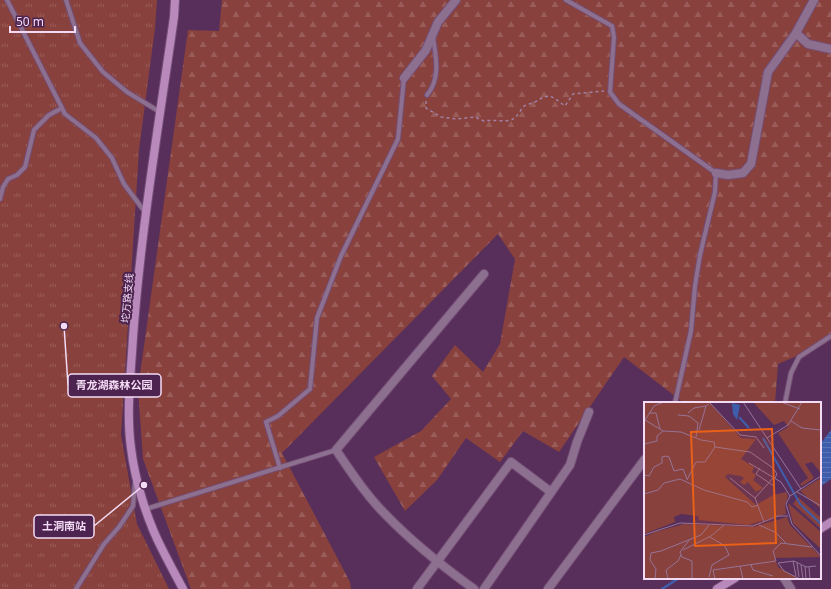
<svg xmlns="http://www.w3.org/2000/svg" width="831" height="589" font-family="'Noto Sans','Noto Sans SC',sans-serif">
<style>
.forest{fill:url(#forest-firs)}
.park{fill:url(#park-tufts)}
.water{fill:url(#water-rules)}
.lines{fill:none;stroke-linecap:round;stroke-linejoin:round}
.stream{stroke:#3e5eab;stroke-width:2.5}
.service-casing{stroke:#744e76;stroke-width:6}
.minor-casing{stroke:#744e76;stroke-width:10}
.secondary-casing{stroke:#744e76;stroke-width:10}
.path{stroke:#a281a4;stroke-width:1.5;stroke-dasharray:3 3;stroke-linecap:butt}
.service{stroke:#8d708f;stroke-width:4}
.minor{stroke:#8d708f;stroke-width:8}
.secondary{stroke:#b889ba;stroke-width:8}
.labels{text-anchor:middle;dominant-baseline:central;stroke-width:4;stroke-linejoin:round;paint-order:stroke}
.street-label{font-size:10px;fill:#f4dbf5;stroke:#4d244f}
.inset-river{fill:none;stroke:#3e5eab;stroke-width:2}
.inset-road{fill:none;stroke:#967498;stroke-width:1}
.view{fill:#e96018;fill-opacity:0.15;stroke:#e96018;stroke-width:2}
.inset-edge{fill:none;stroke:#f4dbf5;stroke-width:2}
.leader{fill:none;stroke:#f4dbf5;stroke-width:1.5}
.callout-dot{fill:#f4dbf5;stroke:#4d244f;stroke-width:1.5}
.callout{fill:#4d244f;stroke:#f4dbf5;stroke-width:1.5}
.callout-label{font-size:11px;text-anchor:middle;font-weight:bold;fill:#f4dbf5}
</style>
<defs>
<pattern id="forest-firs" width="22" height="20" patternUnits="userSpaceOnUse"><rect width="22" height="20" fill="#88413c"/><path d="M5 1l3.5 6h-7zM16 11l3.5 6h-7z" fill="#995c59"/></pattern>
<pattern id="park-tufts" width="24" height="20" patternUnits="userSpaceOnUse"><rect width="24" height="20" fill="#88413c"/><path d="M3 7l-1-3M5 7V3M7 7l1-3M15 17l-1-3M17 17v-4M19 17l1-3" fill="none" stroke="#995c59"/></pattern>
<pattern id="water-rules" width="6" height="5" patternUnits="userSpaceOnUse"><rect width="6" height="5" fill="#3e5eab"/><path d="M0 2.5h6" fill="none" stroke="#5a74b7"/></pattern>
</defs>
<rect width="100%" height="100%" fill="#582f5a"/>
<!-- forest -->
<polygon class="forest" points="222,0 831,0 831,337 825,344 778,364 775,403 684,403 624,357 559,452 523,431 500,462 466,438 437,480 405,511 374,457 421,431 451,399 432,376 455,345 483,372 500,344 515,259 498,234 282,453 350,582 351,589 191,589 143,459 138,389 188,30 219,31"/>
<!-- park -->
<polygon class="park" points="0,0 157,0 155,28 139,150 121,435 137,524 169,589 0,589"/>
<!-- water -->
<polygon class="water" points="831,430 831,479 820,487 820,444"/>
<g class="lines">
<!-- stream -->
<polyline class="stream" points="662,589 679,578"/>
<defs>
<g id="service">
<polyline points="7,0 65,114 96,138 112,158 124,184 145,212"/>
<polyline points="66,0 80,43 103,72 127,92 160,112"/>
<polyline points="566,0 612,26 614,37 610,92 619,104 716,173 715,192 700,255 695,286 691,331 675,403"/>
<path d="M427 95C441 78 436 57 433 37"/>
<polyline points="0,199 3,187 8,179 17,175 25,167 34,130 49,115 62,108"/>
<polyline points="785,403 791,373 799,357 831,336"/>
<polyline points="280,468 266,422 278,416 310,389 317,318 341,256 398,139 404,78"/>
<polyline points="146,509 336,450"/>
<polyline points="76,589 104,544 119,527 133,506 135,483"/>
</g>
<g id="minor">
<polyline points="796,33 808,44 831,49"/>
<polyline points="404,78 426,50 438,22 456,0"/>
<polyline points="716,173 728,175 743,173 751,164 768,72 796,33 814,0"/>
<polyline points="784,578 791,589"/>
<polyline points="417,589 511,462 551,492"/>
<path d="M474 589C442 566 412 542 385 514 366 495 351 472 336 450L484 274"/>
<polyline points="484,589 570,465 577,442 589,412"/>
<polyline points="548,589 645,459"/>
</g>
<g id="secondary">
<path d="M175 0 174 17C159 123 141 229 133 337 131 373 126 412 131 448 135 481 147 520 162 549 169 563 176 576 183 589"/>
<polyline points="820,529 831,522"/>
<polyline points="717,589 735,578"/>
</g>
</defs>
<!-- service casing -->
<use href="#service" class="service-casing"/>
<!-- minor casing -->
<use href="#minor" class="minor-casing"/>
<!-- secondary casing -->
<use href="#secondary" class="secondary-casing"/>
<!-- path -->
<path class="path" d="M426 101V108L441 117 457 119 475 117 484 121C492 119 507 123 513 119 517 117 520 111 523 107 526 104 531 104 535 102 550 92 551 96 565 106L573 94 604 91"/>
<!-- service -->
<use href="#service" class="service"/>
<!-- minor -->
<use href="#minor" class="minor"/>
<!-- secondary -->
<use href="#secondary" class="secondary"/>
</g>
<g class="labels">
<!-- street labels -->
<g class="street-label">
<text transform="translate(127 298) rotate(-85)">坨万路支线</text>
</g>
</g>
<!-- overview -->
<g transform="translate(644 402)">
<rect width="177" height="177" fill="#582f5a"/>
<path d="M0 0H65L97 36 112 37 97 57 110 65 108 70 112 73 109 78 119 86 112 90 104 80 100 83 96 80 100 76 96 74 84 72 81 75 112 103 129 93 142 90 144 94 141 103 142 112 104 123 55 118 54 114 37 112 30 115 31 120 0 132ZM109 0H177V71L168 60 161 62 170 76 158 84 156 82 164 76 134 31 144 25 140 19 130 23ZM177 76V107L156 89ZM144 101 177 130V147L149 121Z" fill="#88413c"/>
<path d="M154 95 177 116V127L149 102Z" fill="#88413c"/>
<path d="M143 115 146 123 177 155 131 156 134 165 155 177H0V135L11 130 40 122 110 125Z" fill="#88413c"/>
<path d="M88 1 96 3 93 18 89 12Z" fill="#3e5eab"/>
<path class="inset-river" d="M95 15 105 26M119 36 156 102 177 122"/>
<path class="inset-road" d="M65 0 96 33 112 35 120 46M99 0 157 87M137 0 156 7M5 11H12L16 27M44 11 50 6 62 4M34 13 45 14 54 21 52 35M1 18 19 29 37 30 57 38 70 40 71 45M1 18 10 4 20 0M147 19 158 26 177 28M55 28 62 4 65 2M123 36 144 23 158 0M0 42 13 39V34L19 29M71 45 106 50 129 66 133 72 131 76M105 61 137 80 146 94M116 66 112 72 130 84M0 73 5 74 10 65 18 61V55L22 54 25 55 30 69 39 67 43 77M177 74 146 94 142 102 148 122 177 154M86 76 111 96 120 120M43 78 52 60H61L71 45M153 90 177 104M0 92 14 88 20 81 36 77 60 88 103 100 108 105 114 103M111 96 130 75M115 123 131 130 142 141M0 133 36 121 109 124 134 114H144M46 137 36 150 38 155 48 159V177M39 148 67 134 80 123M149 159 152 174M134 161 150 159 162 165 172 164M134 161 140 169 156 177M153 161 155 175M107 163 109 168 129 174M157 163 159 177M96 164 99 177M161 164 162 177M165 165 166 177M65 175 68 163 85 153 81 144 66 135M11 177 12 167 6 158 7 151 17 149 57 133 65 123M24 177 22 168 34 159 37 153M71 177 69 168 132 159 129 149 137 141 168 145"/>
<path class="view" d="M128 27 132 141 51 144 47 30Z"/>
<rect width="177" height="177" class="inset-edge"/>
</g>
<!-- callouts -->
<path class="leader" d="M64 326L68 385M144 485L94 526"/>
<g class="callout-dot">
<circle cx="64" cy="326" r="4"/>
<circle cx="144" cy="485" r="4"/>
</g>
<g class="callout">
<rect x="68" y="374" width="93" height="23" rx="4"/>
<rect x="34" y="515" width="60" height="23" rx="4"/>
</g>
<g class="callout-label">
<text x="114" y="389">青龙湖森林公园</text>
<text x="64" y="530">土洞南站</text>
</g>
<!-- scale -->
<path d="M10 26v6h65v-6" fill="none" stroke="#f4dbf5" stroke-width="2"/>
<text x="16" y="26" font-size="12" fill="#f4dbf5" stroke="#4d244f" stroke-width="3" paint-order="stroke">50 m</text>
</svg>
